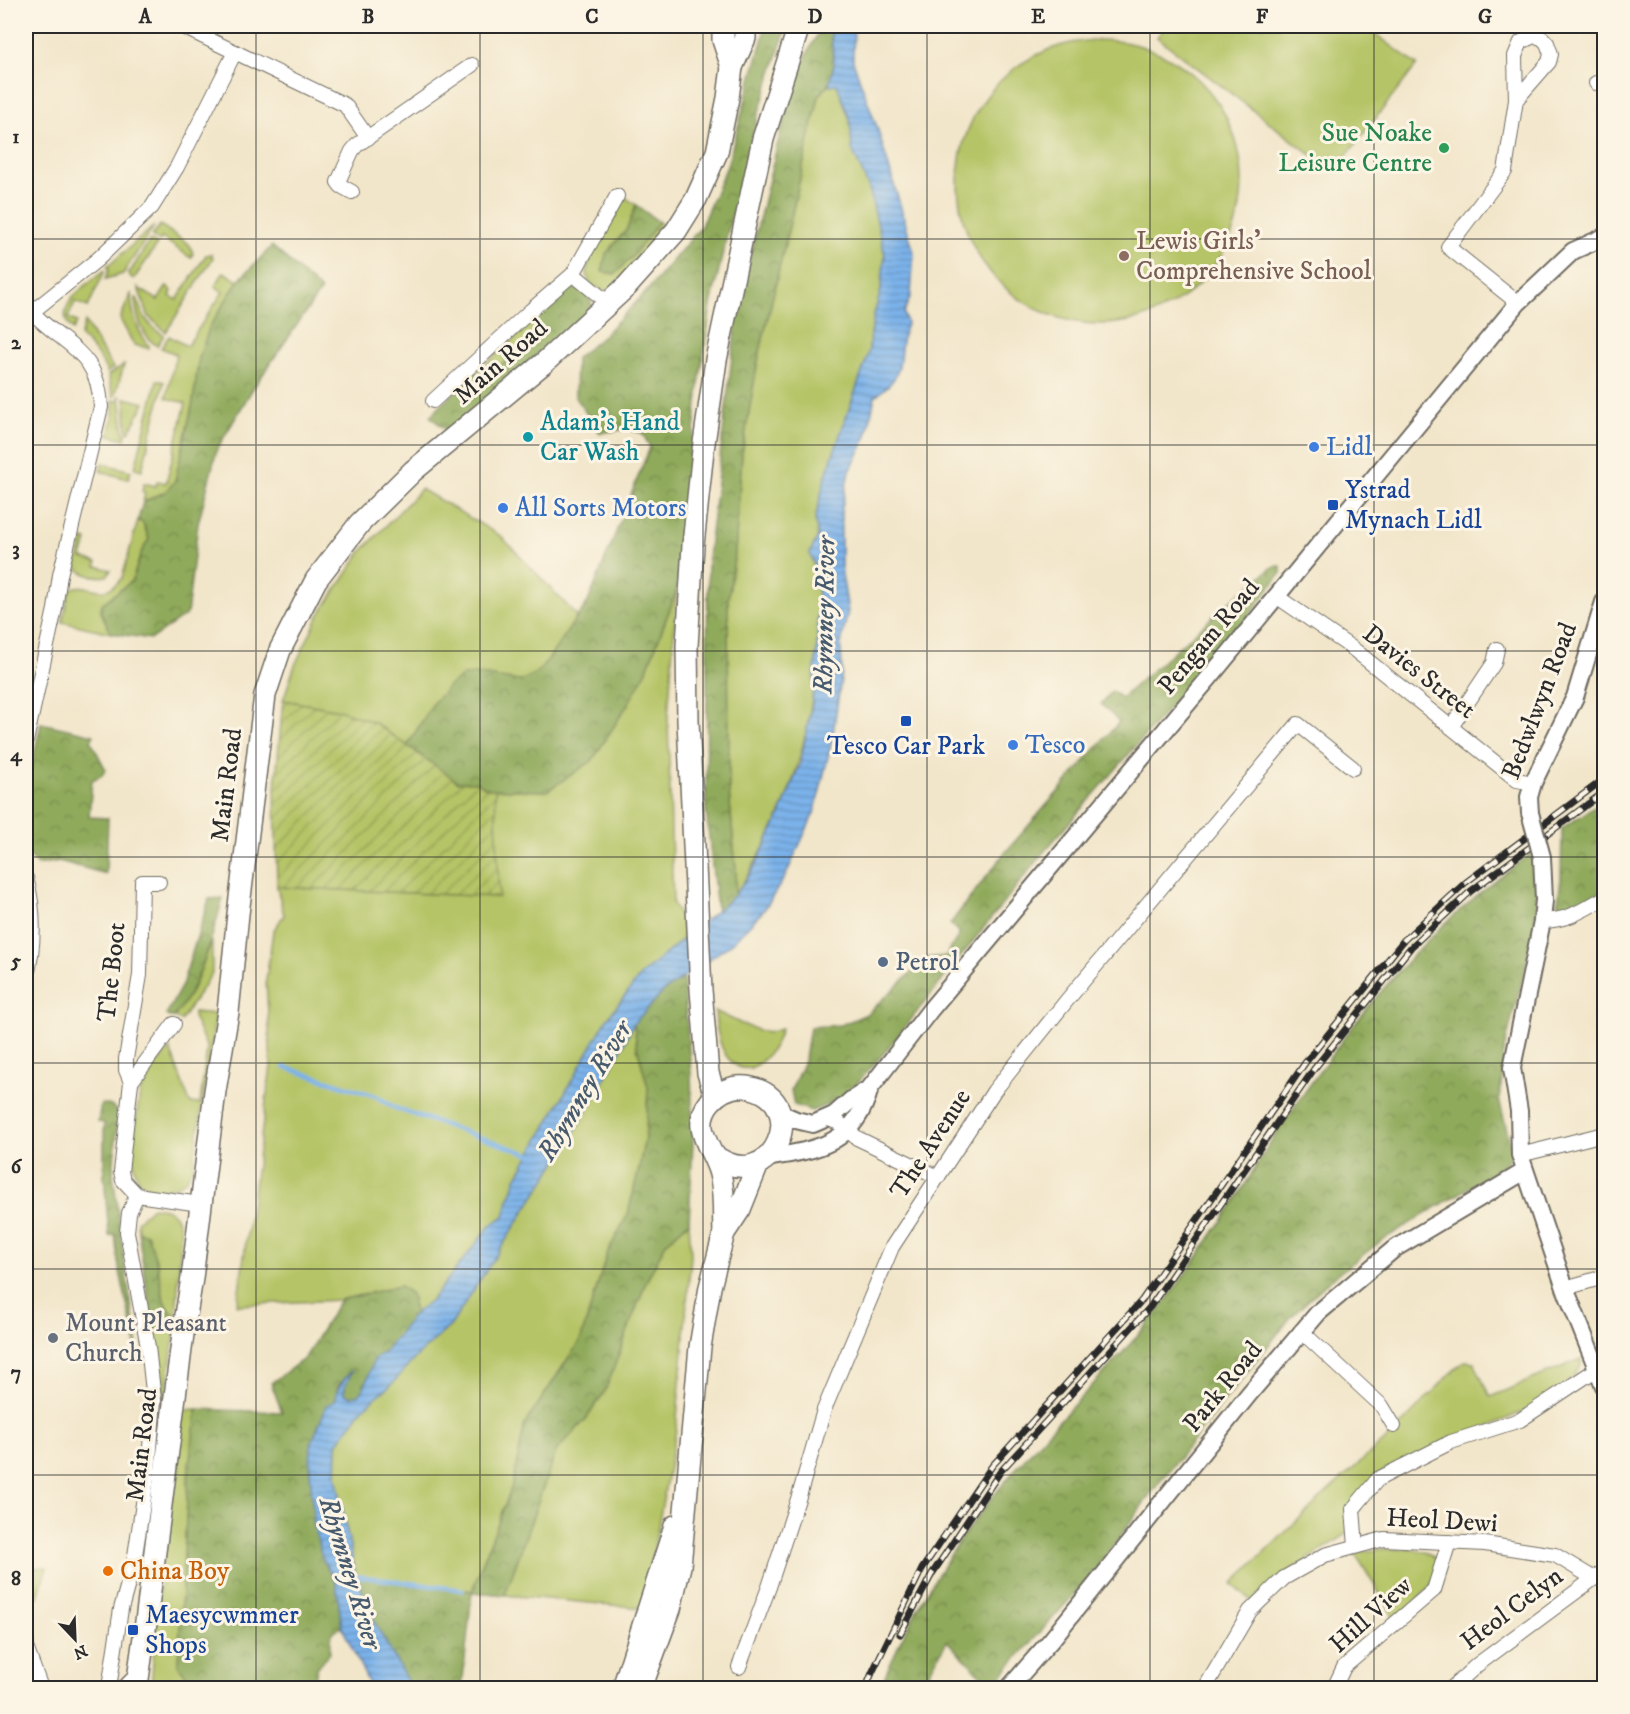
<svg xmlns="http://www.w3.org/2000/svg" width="1630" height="1714" font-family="'IM FELL DW Pica',serif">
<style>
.grass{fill:#b5c466;stroke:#707848;stroke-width:1.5}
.forest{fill:url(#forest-crowns);stroke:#5e6a43;stroke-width:1.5}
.garden{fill:url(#garden-furrows);stroke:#707848;stroke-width:1.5}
.water{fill:url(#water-rules);stroke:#536e8a;stroke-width:1.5}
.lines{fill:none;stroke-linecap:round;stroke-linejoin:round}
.stream{stroke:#7bb2ea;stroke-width:4.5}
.minor-casing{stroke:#716c63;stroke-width:16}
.tertiary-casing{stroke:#716c63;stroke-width:20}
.primary-casing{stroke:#716c63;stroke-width:24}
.minor{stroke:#fff;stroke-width:14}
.tertiary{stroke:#fff;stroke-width:16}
.primary{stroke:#fff;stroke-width:21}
.rail-casing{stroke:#2b2b2b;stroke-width:7}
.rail{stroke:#fcf5e5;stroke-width:4.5;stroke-dasharray:14;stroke-linecap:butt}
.tertiary-bridge-casing{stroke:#716c63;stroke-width:20;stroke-linecap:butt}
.tertiary-bridge{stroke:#fff;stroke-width:16}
.grid{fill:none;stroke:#2b2b2b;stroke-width:1.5;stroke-opacity:0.55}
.leisure-dot{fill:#2e9e5b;stroke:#fcf5e5;stroke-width:2}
.education-dot{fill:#8d6e63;stroke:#fcf5e5;stroke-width:2}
.culture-dot{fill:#0f9aa8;stroke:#fcf5e5;stroke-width:2}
.shop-dot{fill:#3f7fe0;stroke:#fcf5e5;stroke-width:2}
.transit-dot{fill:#1a4fb4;stroke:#fcf5e5;stroke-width:2}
.service-dot{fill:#5c6f8a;stroke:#fcf5e5;stroke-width:2}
.worship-dot{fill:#6b7280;stroke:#fcf5e5;stroke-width:2}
.food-dot{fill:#e8710a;stroke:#fcf5e5;stroke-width:2}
.labels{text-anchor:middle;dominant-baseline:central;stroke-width:6;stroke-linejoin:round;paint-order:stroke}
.leisure-label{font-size:26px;fill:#27864d;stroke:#fcf5e5;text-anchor:end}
.education-label{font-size:26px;fill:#785e54;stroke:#fcf5e5;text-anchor:start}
.street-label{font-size:26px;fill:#2b2b2b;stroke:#fcf5e5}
.culture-label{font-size:26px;fill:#0d838f;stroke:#fcf5e5;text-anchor:start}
.shop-label{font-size:26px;fill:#366cbe;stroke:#fcf5e5;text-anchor:start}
.transit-label{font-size:26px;fill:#164399;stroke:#fcf5e5;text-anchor:start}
.service-label{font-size:26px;fill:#4e5e75;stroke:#fcf5e5;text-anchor:start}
.worship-label{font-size:26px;fill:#5b616d;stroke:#fcf5e5;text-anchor:start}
.food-label{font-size:26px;fill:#c56008;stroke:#fcf5e5;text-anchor:start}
.water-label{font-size:27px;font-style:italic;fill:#475a6e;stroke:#fcf5e5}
.neatline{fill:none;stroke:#2b2b2b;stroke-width:2}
.grid-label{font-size:20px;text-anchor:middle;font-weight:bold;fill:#2b2b2b}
</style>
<defs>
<pattern id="forest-crowns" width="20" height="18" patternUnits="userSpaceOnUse" patternTransform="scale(1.5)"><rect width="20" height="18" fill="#90aa5b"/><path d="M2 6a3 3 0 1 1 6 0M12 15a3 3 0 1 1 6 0" fill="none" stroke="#768b4b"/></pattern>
<pattern id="garden-furrows" width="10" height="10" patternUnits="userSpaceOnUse" patternTransform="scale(1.5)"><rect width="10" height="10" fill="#b5c466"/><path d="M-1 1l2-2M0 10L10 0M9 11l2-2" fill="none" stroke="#939f54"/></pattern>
<pattern id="water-rules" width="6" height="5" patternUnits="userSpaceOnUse" patternTransform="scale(1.5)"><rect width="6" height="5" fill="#7bb2ea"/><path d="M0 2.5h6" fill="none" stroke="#6591be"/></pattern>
</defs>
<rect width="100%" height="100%" fill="#fcf5e5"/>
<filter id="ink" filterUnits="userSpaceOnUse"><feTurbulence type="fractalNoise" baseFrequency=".0167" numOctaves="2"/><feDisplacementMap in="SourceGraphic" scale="12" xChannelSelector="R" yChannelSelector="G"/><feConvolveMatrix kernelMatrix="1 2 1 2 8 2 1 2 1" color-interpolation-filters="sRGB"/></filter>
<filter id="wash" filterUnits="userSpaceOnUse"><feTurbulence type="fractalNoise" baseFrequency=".008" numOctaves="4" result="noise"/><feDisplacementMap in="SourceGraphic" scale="24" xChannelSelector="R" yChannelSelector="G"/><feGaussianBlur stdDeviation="1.35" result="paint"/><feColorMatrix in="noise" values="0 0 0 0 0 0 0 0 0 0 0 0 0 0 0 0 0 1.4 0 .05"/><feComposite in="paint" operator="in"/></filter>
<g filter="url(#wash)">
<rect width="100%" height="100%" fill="#f2e6ca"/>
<!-- grass -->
<g class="grass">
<polygon points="1166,26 1365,26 1417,65 1334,172 1157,37"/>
<circle cx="1100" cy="182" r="142"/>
<path d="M837 84 850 120 852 149 869 188 885 255 881 290 874 315 868 355 825 478 815 520 818 536 810 553C819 576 818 601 818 625 816 726 792 811 735 895L736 870 729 792 728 601 735 552 742 453 757 365 819 96 829 85Z"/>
<path d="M625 197 636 205 627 229 606 254 615 274 634 254 659 222 664 226 623 276 608 291C598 290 586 284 587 272 587 255 616 214 625 197Z"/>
<polygon points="160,225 189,244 193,253 191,258 162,238 159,241 152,236"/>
<polygon points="154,226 123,274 105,279 109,269 107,267"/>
<polygon points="150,240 157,245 134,279 128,275"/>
<polygon points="211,254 213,258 166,332 149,317 138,288 158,300 167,286 172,291 170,296 177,300 206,255"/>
<path d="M105 270 88 307 75 302 68 318 77 322 73 330C48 308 90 282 105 270Z"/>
<polygon points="224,272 238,281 210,326 199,358 193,402 175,481 165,492 143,502 145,493 142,491 144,483 156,486 157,481 166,483 186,403 166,398 176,354 161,348 169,336 187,346 223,292 215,286"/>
<path d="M131 293C131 313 137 330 149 346V348L134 345 120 319Z"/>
<path d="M135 298H137C142 315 148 326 164 335L157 346C141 335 136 316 135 298Z"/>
<polygon points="537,318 535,338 515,357 460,387"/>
<path d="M85 322 113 368 107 372C101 357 91 346 80 336Z"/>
<polygon points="124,365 115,396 113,396 108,375"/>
<polygon points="157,380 164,382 142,470 135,468"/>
<polygon points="120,395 124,433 126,434 125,439 109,435 113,418 113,400 118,401"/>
<polygon points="125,398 145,403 129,432 127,431"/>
<polygon points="102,463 131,471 128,479 100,471"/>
<path d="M421 489 501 536 577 616C565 634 543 679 519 681 507 682 486 676 473 674L434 702 407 746 375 723 339 710 283 700 295 665 319 615 362 551Z"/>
<path d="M138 520 143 523 149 539 142 551 132 581 102 604 101 612 111 633 62 622 70 589C90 579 101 604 122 578Z"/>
<path d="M83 539 87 540 82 558 97 562 96 566 111 570 107 576C97 578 82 575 76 567Z"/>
<polygon points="677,590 668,717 673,904 682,918 683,939 641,975 607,1019 516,1179 504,1216 490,1226 430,1302 415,1313 411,1294 400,1286 340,1300 237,1305 271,1066 266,980 273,931 284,915 277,887 498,897 495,789 547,791 646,672"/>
<polygon points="212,941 212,973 181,1021 174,1017 193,989"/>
<path d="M715 1011 744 1025 767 1033 781 1029C777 1045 758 1077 737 1066 720 1057 716 1028 715 1011Z"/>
<path d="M194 1012 216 1014 193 1166C188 1180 183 1185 168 1189 113 1201 138 1110 142 1083L146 1075 170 1049 190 1103 200 1104 207 1048 193 1017Z"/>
<polygon points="634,1023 637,1047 648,1087 646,1132 640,1164 628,1214 607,1254 581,1339 525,1424 512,1486 472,1591 356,1576 336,1476 337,1444 362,1409 392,1384 416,1357 451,1325 566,1147 622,1048"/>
<path d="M152 1207C171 1208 178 1213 181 1232L176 1319 164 1301 157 1263 147 1234 138 1232 137 1221Z"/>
<polygon points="689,1222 691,1256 676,1430 643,1608 505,1595 556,1451 586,1419 605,1391 646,1282 666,1243"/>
<polygon points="153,1330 175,1332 163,1413 162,1386"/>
<polygon points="1581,1359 1581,1366 1575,1375 1563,1387 1536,1406 1376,1476 1347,1534 1284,1575 1251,1601 1232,1584 1327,1492 1391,1435 1456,1368 1466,1361 1474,1362 1490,1397"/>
<polygon points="197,1409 189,1465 178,1665 188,1678 189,1688 151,1688 157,1608 182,1410"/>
<path d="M1381 1549C1396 1550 1415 1547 1428 1553 1461 1567 1407 1609 1396 1621L1355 1553Z"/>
<polygon points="47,1567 38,1597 35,1598 34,1568"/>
</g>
<!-- forest -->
<g class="forest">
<polygon points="766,26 787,26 758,115 725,243 711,305 699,385 677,590 646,672 628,704 592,761 547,791 487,789 477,782 458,782 407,746 434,702 449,686 463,676 473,674 520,681 531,676 542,668 588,602 650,447 642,433 627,429 600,433 575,397 576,358 601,338 646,292 700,228 727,166"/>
<path d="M822 26H832C827 56 845 68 819 96L757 365 742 453 735 552 728 601 729 792 736 870 735 895 717 911 706 810 708 558 738 307 781 130 800 67Z"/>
<polygon points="636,205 659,222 634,255 615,274 602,272 606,254 627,229"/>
<polygon points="272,246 321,290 252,390 217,449 198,524 187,614 151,639 111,633 101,612 102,604 132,581 142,551 149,539 143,523 138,520 143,502 165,492 175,481 193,402 199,358 210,326 238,281"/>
<polygon points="572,287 586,293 592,304 586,313 448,432 430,416 460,387 515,357 535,338 537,318 552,301"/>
<polygon points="1281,566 1281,573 1249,616 1043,853 886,1051 844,1098 812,1111 794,1105 791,1090 805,1059 810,1027 841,1025 867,1014 927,958 946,956 960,933 950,924 1003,855 1119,722 1101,704 1112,691 1121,698 1235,597 1273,567"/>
<polygon points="41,723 94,735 91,741 106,770 101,776 92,780 89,817 108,818 106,874 59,861 37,865 26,852 30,773"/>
<polygon points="1604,801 1604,889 1581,905 1556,915 1561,879 1562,828"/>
<path d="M1530 854C1549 890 1526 965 1516 1003 1511 1021 1507 1039 1502 1057L1504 1065 1499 1099 1513 1154 1500 1169 1384 1239 1330 1280 1291 1317 1148 1497 1098 1568 1008 1668 993 1687 947 1641 920 1688H880C917 1594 977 1509 1046 1435 1086 1391 1128 1350 1164 1303 1189 1270 1214 1233 1237 1198 1251 1175 1264 1152 1279 1129 1324 1064 1371 997 1428 940 1459 909 1495 881 1530 854Z"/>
<path d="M223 898C211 940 201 983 174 1017H169L166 1015 182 985 209 899Z"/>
<polygon points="683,978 691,1073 693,1142 689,1222 666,1243 646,1282 605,1391 586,1419 556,1451 505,1595 472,1592 462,1688 411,1688 375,1623 356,1576 472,1591 512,1486 525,1424 581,1339 607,1254 628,1214 640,1164 646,1132 648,1087 637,1047 634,1023 664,991"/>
<path d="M101 1104C110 1105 115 1106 118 1115L113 1173 124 1261 138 1345 136 1346 118 1262 115 1235 109 1236 104 1176V1123L98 1122Z"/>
<polygon points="138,1232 147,1234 157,1263 164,1301 176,1319 175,1332 153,1330"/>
<polygon points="400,1286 411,1294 415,1313 385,1353 374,1359 366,1384 359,1395 351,1397 344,1393 345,1386 351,1372 338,1386 335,1401 322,1558 336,1583 342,1627 332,1632 330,1653 317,1668 313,1688 189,1688 188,1678 178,1665 189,1465 197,1409 282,1412 271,1383 305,1358 340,1300"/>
</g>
<!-- garden -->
<polygon class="garden" points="283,700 339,710 375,723 458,782 477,782 487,789 495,789 499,897 277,887 275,790"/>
<!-- water -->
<path class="water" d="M832 26H854L853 61 878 130 914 252 911 295 904 313 907 324C893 357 912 372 875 396L867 436 848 476 841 513V568L848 611 841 644 842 673 832 740 815 811 785 877 764 910 731 944 664 991 634 1023 622 1048 566 1147 451 1325 416 1357 392 1384 362 1409 337 1444 336 1476 356 1576 375 1623 411 1688H371L342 1627 336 1583 322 1558 314 1527 310 1473 311 1444 327 1405 335 1401C338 1387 342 1380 353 1370L345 1386 344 1393 351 1397 359 1395 366 1384 374 1359 385 1352 415 1313 430 1302 490 1226 504 1216 516 1179 607 1019 641 975 735 895 755 866 780 815 800 764 812 704 817 647 818 595 814 564 810 553 818 536 815 520 825 478 868 355 874 315 881 290 885 255 869 188 852 149 850 120 837 84 829 85 834 65 831 33Z"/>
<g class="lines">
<!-- stream -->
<g class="stream">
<polyline points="284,1067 376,1096 395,1108 535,1156"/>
<polyline points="356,1576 463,1590"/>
</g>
</g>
</g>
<g filter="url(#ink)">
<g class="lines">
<defs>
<g id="minor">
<polyline points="181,26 345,105 368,138"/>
<polyline points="1596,83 1604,83"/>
<polyline points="1516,100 1549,62 1551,54 1547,43 1542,38 1534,36 1521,42 1515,56 1516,100 1505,171 1448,247 1518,303"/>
<polyline points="352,192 341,186 338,182 352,151 357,145 472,65"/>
<polyline points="573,274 608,303"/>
<polyline points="27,316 98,259 152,207 177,167 235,52"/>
<polyline points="433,401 530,311 573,274 617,196"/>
<polyline points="1276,596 1352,648 1517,780 1533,783"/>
<polyline points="1451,727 1494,663 1497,649"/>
<path d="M26 741 55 609 60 575 101 407C98 350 66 348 32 312"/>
<path d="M26 878C35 909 35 947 26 979"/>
<path d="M1542 921C1569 920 1581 911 1604 898"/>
<polyline points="174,1024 131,1082 121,1172 123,1180 137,1195 200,1204"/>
<polyline points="131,1082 126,1070 126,1059 140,975 142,882 159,882"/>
<polyline points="826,1118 839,1123 857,1138 938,1177"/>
<polyline points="1520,1155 1604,1134"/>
<polyline points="1565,1288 1604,1277"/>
<polyline points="1301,1331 1382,1406 1394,1426"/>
<polyline points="1356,1546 1353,1509 1378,1479 1451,1442 1520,1420 1597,1369"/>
<polyline points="26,1636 27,1650 41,1688"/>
<polyline points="739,1667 769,1587 799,1496 824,1410 892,1247 994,1091 1068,999 1298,724 1353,768"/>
<polyline points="109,1688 121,1609 134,1562 148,1471 154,1400 148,1347 127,1232 129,1213 137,1195"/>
<polyline points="1205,1688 1250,1611 1284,1578 1325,1555 1384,1539 1485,1544 1555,1555 1593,1578"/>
<polyline points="1334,1688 1344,1667 1434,1590 1449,1542"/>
<polyline points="1452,1688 1477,1665 1604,1571"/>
</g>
<g id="tertiary">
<polyline points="1530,813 1529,797 1533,783 1575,697 1604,602"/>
<polyline points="1544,900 1542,921 1512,1068 1519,1111 1520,1155 1565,1288 1604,1386"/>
<polyline points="780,1113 796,1120 813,1124 834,1115 851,1100 870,1088 931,1009 1209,678 1518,303 1573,251 1604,237"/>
<path d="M766 1158C817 1150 855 1145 870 1088"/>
<polyline points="1009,1688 1052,1639 1249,1394 1318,1313 1394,1249 1525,1171"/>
</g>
<g id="primary">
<polyline points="723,26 723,40 732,67"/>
<polyline points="715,1096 708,1073 701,990 688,721 687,646 693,545 703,450 716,360 763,139 799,26"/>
<path d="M712 1154C773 1202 815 1097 746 1087 732 1085 719 1092 710 1102 689 1128 714 1149 720 1174 725 1193 723 1214 724 1233"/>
<polyline points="129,1688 138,1679 144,1637 183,1334 192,1278 215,1091 228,1012 238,914 265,695 280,650 316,580 360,523 413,471 545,362 627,286 676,231 696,199 717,152 728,98 732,67 745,38 745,26"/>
<polyline points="623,1688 675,1526"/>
<polyline points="641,1688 670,1609 680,1566 700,1347 710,1287 724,1233 740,1209 758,1164"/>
</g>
</defs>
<!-- minor casing -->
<use href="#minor" class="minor-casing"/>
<!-- tertiary casing -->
<use href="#tertiary" class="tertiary-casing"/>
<!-- primary casing -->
<use href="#primary" class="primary-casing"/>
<!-- minor -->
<use href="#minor" class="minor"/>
<!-- tertiary -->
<use href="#tertiary" class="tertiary"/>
<!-- primary -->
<use href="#primary" class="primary"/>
<defs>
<g id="rail">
<polyline points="900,1634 932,1574 1000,1472 1150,1307 1314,1069 1411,947 1471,891 1604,792"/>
<polyline points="866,1688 872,1673 922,1569 992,1466 1142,1300 1305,1063 1404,940 1465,883 1604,779"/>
</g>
</defs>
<!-- rail casing -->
<use href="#rail" class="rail-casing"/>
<!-- rail -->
<use href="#rail" class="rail"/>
<defs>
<polyline id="tertiary-bridge" points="1530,813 1542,857 1544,900"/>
</defs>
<!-- tertiary-bridge casing -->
<use href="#tertiary-bridge" class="tertiary-bridge-casing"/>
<!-- tertiary-bridge -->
<use href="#tertiary-bridge" class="tertiary-bridge"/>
</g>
</g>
<!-- grid -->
<path class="grid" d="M256 26V1688M480 26V1688M703 26V1688M927 26V1688M1150 26V1688M1374 26V1688M26 239H1604M26 445H1604M26 651H1604M26 857H1604M26 1063H1604M26 1269H1604M26 1475H1604"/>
<!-- markers -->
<circle class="leisure-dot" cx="1444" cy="148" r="6"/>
<circle class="education-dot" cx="1124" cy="256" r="6"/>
<circle class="culture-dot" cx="528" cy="437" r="6"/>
<g class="shop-dot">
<circle cx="1314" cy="447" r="6"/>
<circle cx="503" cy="508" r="6"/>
<circle cx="1013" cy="745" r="6"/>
</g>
<g class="transit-dot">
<rect x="1327" y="499" width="12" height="12" rx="3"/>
<rect x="900" y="715" width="12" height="12" rx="3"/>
<rect x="127" y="1624" width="12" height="12" rx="3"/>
</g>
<circle class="service-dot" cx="883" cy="962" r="6"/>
<circle class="worship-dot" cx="53" cy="1338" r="6"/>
<circle class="food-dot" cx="108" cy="1571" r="6"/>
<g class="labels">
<!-- leisure labels -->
<g class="leisure-label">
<text x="1432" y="133">Sue Noake<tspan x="1432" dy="30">Leisure Centre</tspan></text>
</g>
<!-- education labels -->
<g class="education-label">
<text x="1136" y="241">Lewis Girls'<tspan x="1136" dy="30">Comprehensive School</tspan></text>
</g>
<!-- street labels -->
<g class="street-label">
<text transform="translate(501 362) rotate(-41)">Main Road</text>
<text transform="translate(1209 637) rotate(-50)">Pengam Road</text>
<text transform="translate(1419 672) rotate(38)">Davies Street</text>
<text transform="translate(1540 701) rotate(-69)">Bedwlwyn Road</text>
<text transform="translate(227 785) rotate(-83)">Main Road</text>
<text transform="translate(112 972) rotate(-84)">The Boot</text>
<text transform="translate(931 1144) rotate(-57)">The Avenue</text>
<text transform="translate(1223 1387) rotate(-51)">Park Road</text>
<text transform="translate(142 1445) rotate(-83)">Main Road</text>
<text transform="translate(1442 1521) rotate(3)">Heol Dewi</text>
<text transform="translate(1512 1609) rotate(-37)">Heol Celyn</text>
<text transform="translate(1371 1615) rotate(-42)">Hill View</text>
</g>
<!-- culture labels -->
<g class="culture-label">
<text x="540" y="422">Adam's Hand<tspan x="540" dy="30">Car Wash</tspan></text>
</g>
<!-- shop labels -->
<g class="shop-label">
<text x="1326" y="447">Lidl</text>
<text x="515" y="508">All Sorts Motors</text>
<text x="1025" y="745">Tesco</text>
</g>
<!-- transit labels -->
<g class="transit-label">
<text x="1345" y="490">Ystrad<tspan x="1345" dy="30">Mynach Lidl</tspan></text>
<text x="906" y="746" text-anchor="middle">Tesco Car Park</text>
<text x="145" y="1615">Maesycwmmer<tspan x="145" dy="30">Shops</tspan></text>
</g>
<!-- service labels -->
<g class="service-label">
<text x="895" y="962">Petrol</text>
</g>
<!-- worship labels -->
<g class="worship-label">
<text x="65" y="1323">Mount Pleasant<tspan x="65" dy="30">Church</tspan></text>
</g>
<!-- food labels -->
<g class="food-label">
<text x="120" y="1571">China Boy</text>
</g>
<!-- water labels -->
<g class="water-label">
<text transform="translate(825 615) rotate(-89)">Rhymney River</text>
<text transform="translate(585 1091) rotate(-59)">Rhymney River</text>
<text transform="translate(350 1573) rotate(73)">Rhymney River</text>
</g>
</g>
<!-- margin -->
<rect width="1630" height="1714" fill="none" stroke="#fcf5e5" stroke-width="66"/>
<!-- north arrow -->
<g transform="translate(75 1639) rotate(157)" stroke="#fcf5e5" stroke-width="4.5" paint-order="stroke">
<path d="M0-4.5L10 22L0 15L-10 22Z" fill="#2b2b2b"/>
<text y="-9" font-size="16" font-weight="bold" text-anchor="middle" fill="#2b2b2b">N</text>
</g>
<rect x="33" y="33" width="1564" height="1648" class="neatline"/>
<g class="grid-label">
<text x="145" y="23">A</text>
<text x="368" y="23">B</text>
<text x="592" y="23">C</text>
<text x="815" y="23">D</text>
<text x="1038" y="23">E</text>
<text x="1262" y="23">F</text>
<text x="1485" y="23">G</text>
<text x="16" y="143">1</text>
<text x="16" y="349">2</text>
<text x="16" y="555">3</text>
<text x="16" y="761">4</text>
<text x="16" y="967">5</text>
<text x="16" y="1173">6</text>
<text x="16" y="1379">7</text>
<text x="16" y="1585">8</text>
</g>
</svg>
